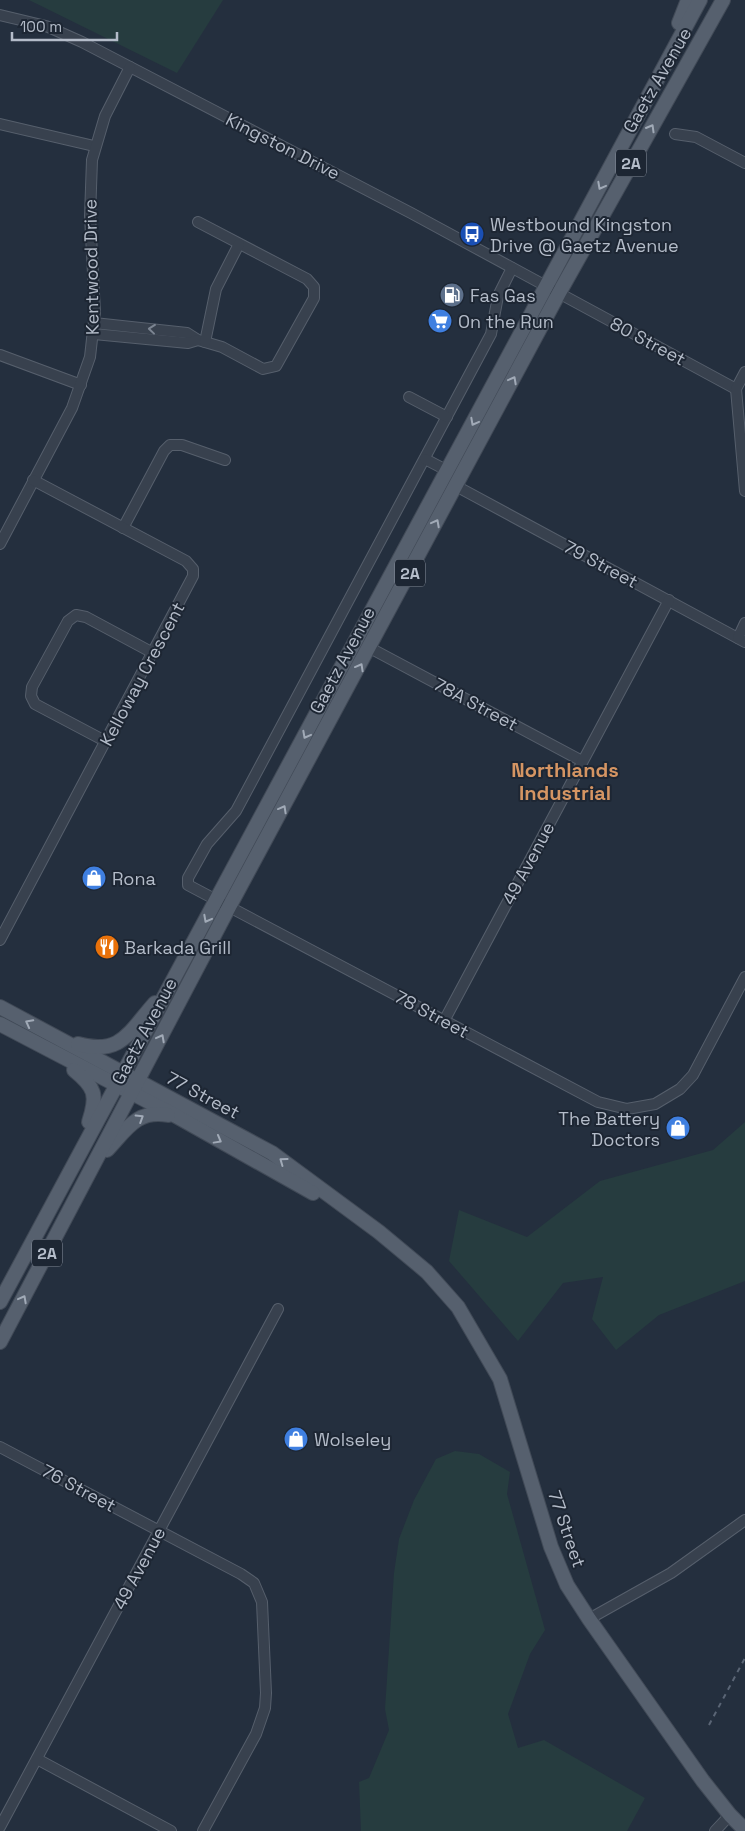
<svg xmlns="http://www.w3.org/2000/svg" width="745" height="1831" font-family="'Space Grotesk',sans-serif">
<style>
.green{fill:#263c3f}
.lines{fill:none;stroke-linecap:round;stroke-linejoin:round}
.minor-casing{stroke:#565f6c;stroke-width:12}
.major-casing{stroke:#414a57;stroke-width:16}
.minor{stroke:#38414e;stroke-width:10}
.major{stroke:#56606e;stroke-width:14}
.rail{stroke:#5a6575;stroke-width:2;stroke-dasharray:5 5;stroke-linecap:butt}
.oneway{stroke:#a1aab7}
.oneway2{stroke:#7c8592}
.labels{text-anchor:middle;dominant-baseline:central;stroke-width:4;stroke-linejoin:round;paint-order:stroke}
.shield{fill:#1d2633;stroke:#878f9c;stroke-width:1}
.shield-label{font-size:16px;font-weight:bold;fill:#b4bcc9}
.street-label{font-size:18px;fill:#b4bcc9;stroke:#1d2633}
.poi-label{font-size:18px;fill:#b4bcc9;stroke:#1d2633;text-anchor:start}
.quarter-label{font-size:20px;font-weight:bold;fill:#d59563;stroke:#1d2633}
</style>
<rect width="100%" height="100%" fill="#242f3e"/>
<!-- green -->
<g class="green">
<polygon points="29,0 223,0 177,73"/>
<polygon points="745,1122 745,1281 659,1315 616,1350 592,1319 603,1277 563,1283 518,1341 449,1261 459,1210 527,1237 600,1181 713,1150"/>
<polygon points="455,1451 479,1454 510,1472 507,1494 545,1630 530,1654 508,1714 518,1748 544,1740 645,1798 627,1831 361,1831 359,1782 369,1778 389,1730 385,1709 394,1573 399,1539 414,1500 436,1459"/>
</g>
<g class="lines">
<defs>
<g id="minor">
<polyline points="0,15 46,26 82,42 411,213 736,389"/>
<polyline points="0,124 94,146"/>
<polyline points="675,134 696,137 745,163"/>
<polyline points="512,268 498,296 491,334 236,811 207,844 188,878 188,885 598,1102 627,1109 655,1104 680,1089 693,1075 745,977"/>
<polyline points="94,323 187,333 198,340 222,347 263,369 276,366 314,298 314,287 307,279 198,222"/>
<polyline points="94,334 188,343 198,340"/>
<polyline points="205,342 216,289 239,244"/>
<polyline points="0,355 81,385"/>
<polyline points="745,372 736,389 745,491"/>
<polyline points="409,397 447,417"/>
<polyline points="425,459 448,471"/>
<polyline points="456,486 745,642"/>
<polyline points="123,528 164,451 170,445 182,445 225,460"/>
<polyline points="0,544 72,408 90,357 95,312 90,216 92,160 105,116 130,67"/>
<polyline points="738,638 745,623"/>
<polyline points="370,648 582,761"/>
<polyline points="105,741 35,704 31,696 32,687 68,621 76,615 86,617 153,653"/>
<polyline points="0,940 193,576 193,569 186,561 33,480"/>
<polyline points="444,1021 669,600"/>
<polyline points="0,1447 241,1574 254,1583 262,1602 266,1693 265,1708 256,1734 203,1831"/>
<polyline points="589,1619 671,1573 745,1520"/>
<polyline points="37,1759 171,1831"/>
<polyline points="0,1827 278,1309"/>
<polyline points="715,1831 730,1815"/>
</g>
<g id="major">
<polyline points="679,23 688,0"/>
<polyline points="0,1007 272,1153 379,1232 427,1272 458,1307 500,1379 551,1547 567,1585 589,1619 703,1781 730,1815 745,1830"/>
<polyline points="0,1024 176,1116 313,1193"/>
<path d="M78 1044C121 1056 129 1032 155 1003"/>
<path d="M74 1070C95 1087 98 1095 89 1122"/>
<path d="M107 1150C126 1130 137 1109 168 1115"/>
<polyline points="0,1302 700,0"/>
<polyline points="0,1342 229,907 559,293 723,0"/>
</g>
</defs>
<!-- minor casing -->
<use href="#minor" class="minor-casing"/>
<!-- major casing -->
<use href="#major" class="major-casing"/>
<!-- minor -->
<use href="#minor" class="minor"/>
<!-- major -->
<use href="#major" class="major"/>
<!-- rail -->
<polyline class="rail" points="709,1725 745,1658"/>
</g>
<!-- one-way arrows -->
<defs><path id="oneway-chevron" d="M-2-3.5L2.5 0L-2 3.5" fill="none" stroke-width="1.6" stroke-linecap="round" stroke-linejoin="round" transform="scale(1.25)"/></defs>
<g class="oneway">
<use href="#oneway-chevron" transform="translate(651 128) rotate(-60)"/>
<use href="#oneway-chevron" transform="translate(601 186) rotate(118)"/>
<use href="#oneway-chevron" transform="translate(513 380) rotate(-62)"/>
<use href="#oneway-chevron" transform="translate(474 422) rotate(118)"/>
<use href="#oneway-chevron" transform="translate(436 523) rotate(-62)"/>
<use href="#oneway-chevron" transform="translate(360 667) rotate(-61)"/>
<use href="#oneway-chevron" transform="translate(306 735) rotate(118)"/>
<use href="#oneway-chevron" transform="translate(283 809) rotate(-61)"/>
<use href="#oneway-chevron" transform="translate(207 919) rotate(118)"/>
<use href="#oneway-chevron" transform="translate(29 1023) rotate(-152)"/>
<use href="#oneway-chevron" transform="translate(161 1038) rotate(-62)"/>
<use href="#oneway-chevron" transform="translate(140 1118) rotate(-32)"/>
<use href="#oneway-chevron" transform="translate(218 1140) rotate(29)"/>
<use href="#oneway-chevron" transform="translate(283 1161) rotate(-144)"/>
<use href="#oneway-chevron" transform="translate(23 1299) rotate(-62)"/>
</g>
<use class="oneway2" href="#oneway-chevron" transform="translate(152 329) rotate(-174)"/>
<!-- icons -->
<defs>
<symbol id="bus-disc" viewBox="-11 -11 22 22"><circle r="9.5" fill="#1a4fb4" stroke="#1d2633"/><path d="M-5-6H5V4H4V6H2V4H-2V6H-4V4H-5ZM-3.5-4V0h7V-4ZM-3.5 1.2v1.5H-2V1.2ZM2 1.2v1.5H3.5V1.2Z" fill="#fff"/></symbol>
<symbol id="fuel-disc" viewBox="-11 -11 22 22"><circle r="9.5" fill="#5c6f8a" stroke="#1d2633"/><path d="M-5.5-6h7V0h2V4h1.3V-2.5L3-4.5l.8-.8L6-3V5H2.5V1h-1V6h-7ZM-4.2-4.7v3.2H.2V-4.7Z" fill="#fff"/></symbol>
<symbol id="supermarket-disc" viewBox="-11 -11 22 22"><circle r="9.5" fill="#3f7fe0" stroke="#1d2633"/><path d="M-6-5.5h2.5l.6 2H6L4.5 2H-2.5L-4.4-4H-6ZM-1.5 3.2a1.3 1.3 0 1 0 .1 0ZM3 3.2a1.3 1.3 0 1 0 .1 0Z" fill="#fff"/></symbol>
<symbol id="shop-disc" viewBox="-11 -11 22 22"><circle r="9.5" fill="#3f7fe0" stroke="#1d2633"/><path d="M-5-2.5h2.3a2.7 3.5 0 0 1 5.4 0H5L5.5 6h-11ZM-1.5-2.5h3a1.5 2.3 0 0 0-3 0Z" fill="#fff"/></symbol>
<symbol id="restaurant-disc" viewBox="-11 -11 22 22"><circle r="9.5" fill="#e8710a" stroke="#1d2633"/><path d="M-5-6h1v4h1v-4h1v4h1v-4h1v5L-1.5 .5V6h-2V.5L-5-1ZM5-6V6H3V1.5H1.5Q1.5-4 5-6Z" fill="#fff"/></symbol>
</defs>
<g fill-rule="evenodd">
<use href="#bus-disc" x="458" y="220" width="28" height="28"/>
<use href="#fuel-disc" x="438" y="281" width="28" height="28"/>
<use href="#supermarket-disc" x="426" y="307" width="28" height="28"/>
<use href="#shop-disc" x="80" y="864" width="28" height="28"/>
<use href="#restaurant-disc" x="93" y="933" width="28" height="28"/>
<use href="#shop-disc" x="664" y="1114" width="28" height="28"/>
<use href="#shop-disc" x="282" y="1425" width="28" height="28"/>
</g>
<g class="labels">
<!-- shield labels -->
<g class="shield">
<rect x="616" y="149.5" width="30" height="27" rx="4"/>
<rect x="395" y="559.5" width="30" height="27" rx="4"/>
<rect x="32" y="1239.5" width="30" height="27" rx="4"/>
</g>
<g class="shield-label">
<text x="631" y="163">2A</text>
<text x="410" y="573">2A</text>
<text x="47" y="1253">2A</text>
</g>
<!-- street labels -->
<g class="street-label">
<text transform="translate(657 80) rotate(-60)">Gaetz Avenue</text>
<text transform="translate(283 146) rotate(27)">Kingston Drive</text>
<text transform="translate(91 267) rotate(-91)">Kentwood Drive</text>
<text transform="translate(648 341) rotate(28)">80 Street</text>
<text transform="translate(601 564) rotate(28)">79 Street</text>
<text transform="translate(342 660) rotate(-62)">Gaetz Avenue</text>
<text transform="translate(142 674) rotate(-62)">Kelloway Crescent</text>
<text transform="translate(476 704) rotate(28)">78A Street</text>
<text transform="translate(528 863) rotate(-62)">49 Avenue</text>
<text transform="translate(432 1014) rotate(28)">78 Street</text>
<text transform="translate(144 1031) rotate(-62)">Gaetz Avenue</text>
<text transform="translate(203 1095) rotate(28)">77 Street</text>
<text transform="translate(79 1488) rotate(28)">76 Street</text>
<text transform="translate(567 1529) rotate(71)">77 Street</text>
<text transform="translate(139 1568) rotate(-62)">49 Avenue</text>
</g>
<!-- poi labels -->
<g class="poi-label">
<text x="490" y="224">Westbound Kingston<tspan x="490" dy="21">Drive @ Gaetz Avenue</tspan></text>
<text x="470" y="295">Fas Gas</text>
<text x="458" y="321">On the Run</text>
<text x="112" y="878">Rona</text>
<text x="124" y="947">Barkada Grill</text>
<text x="660" y="1118" text-anchor="end">The Battery<tspan x="660" dy="21">Doctors</tspan></text>
<text x="314" y="1439">Wolseley</text>
</g>
<!-- quarter labels -->
<g class="quarter-label">
<text x="565" y="770">Northlands<tspan x="565" dy="23">Industrial</tspan></text>
</g>
</g>
<!-- scale -->
<path d="M12 32v8h105v-8" fill="none" stroke="#b4bcc9" stroke-width="2.5"/>
<text x="20" y="32" font-size="15" fill="#b4bcc9" stroke="#1d2633" stroke-width="4" paint-order="stroke">100 m</text>
</svg>
